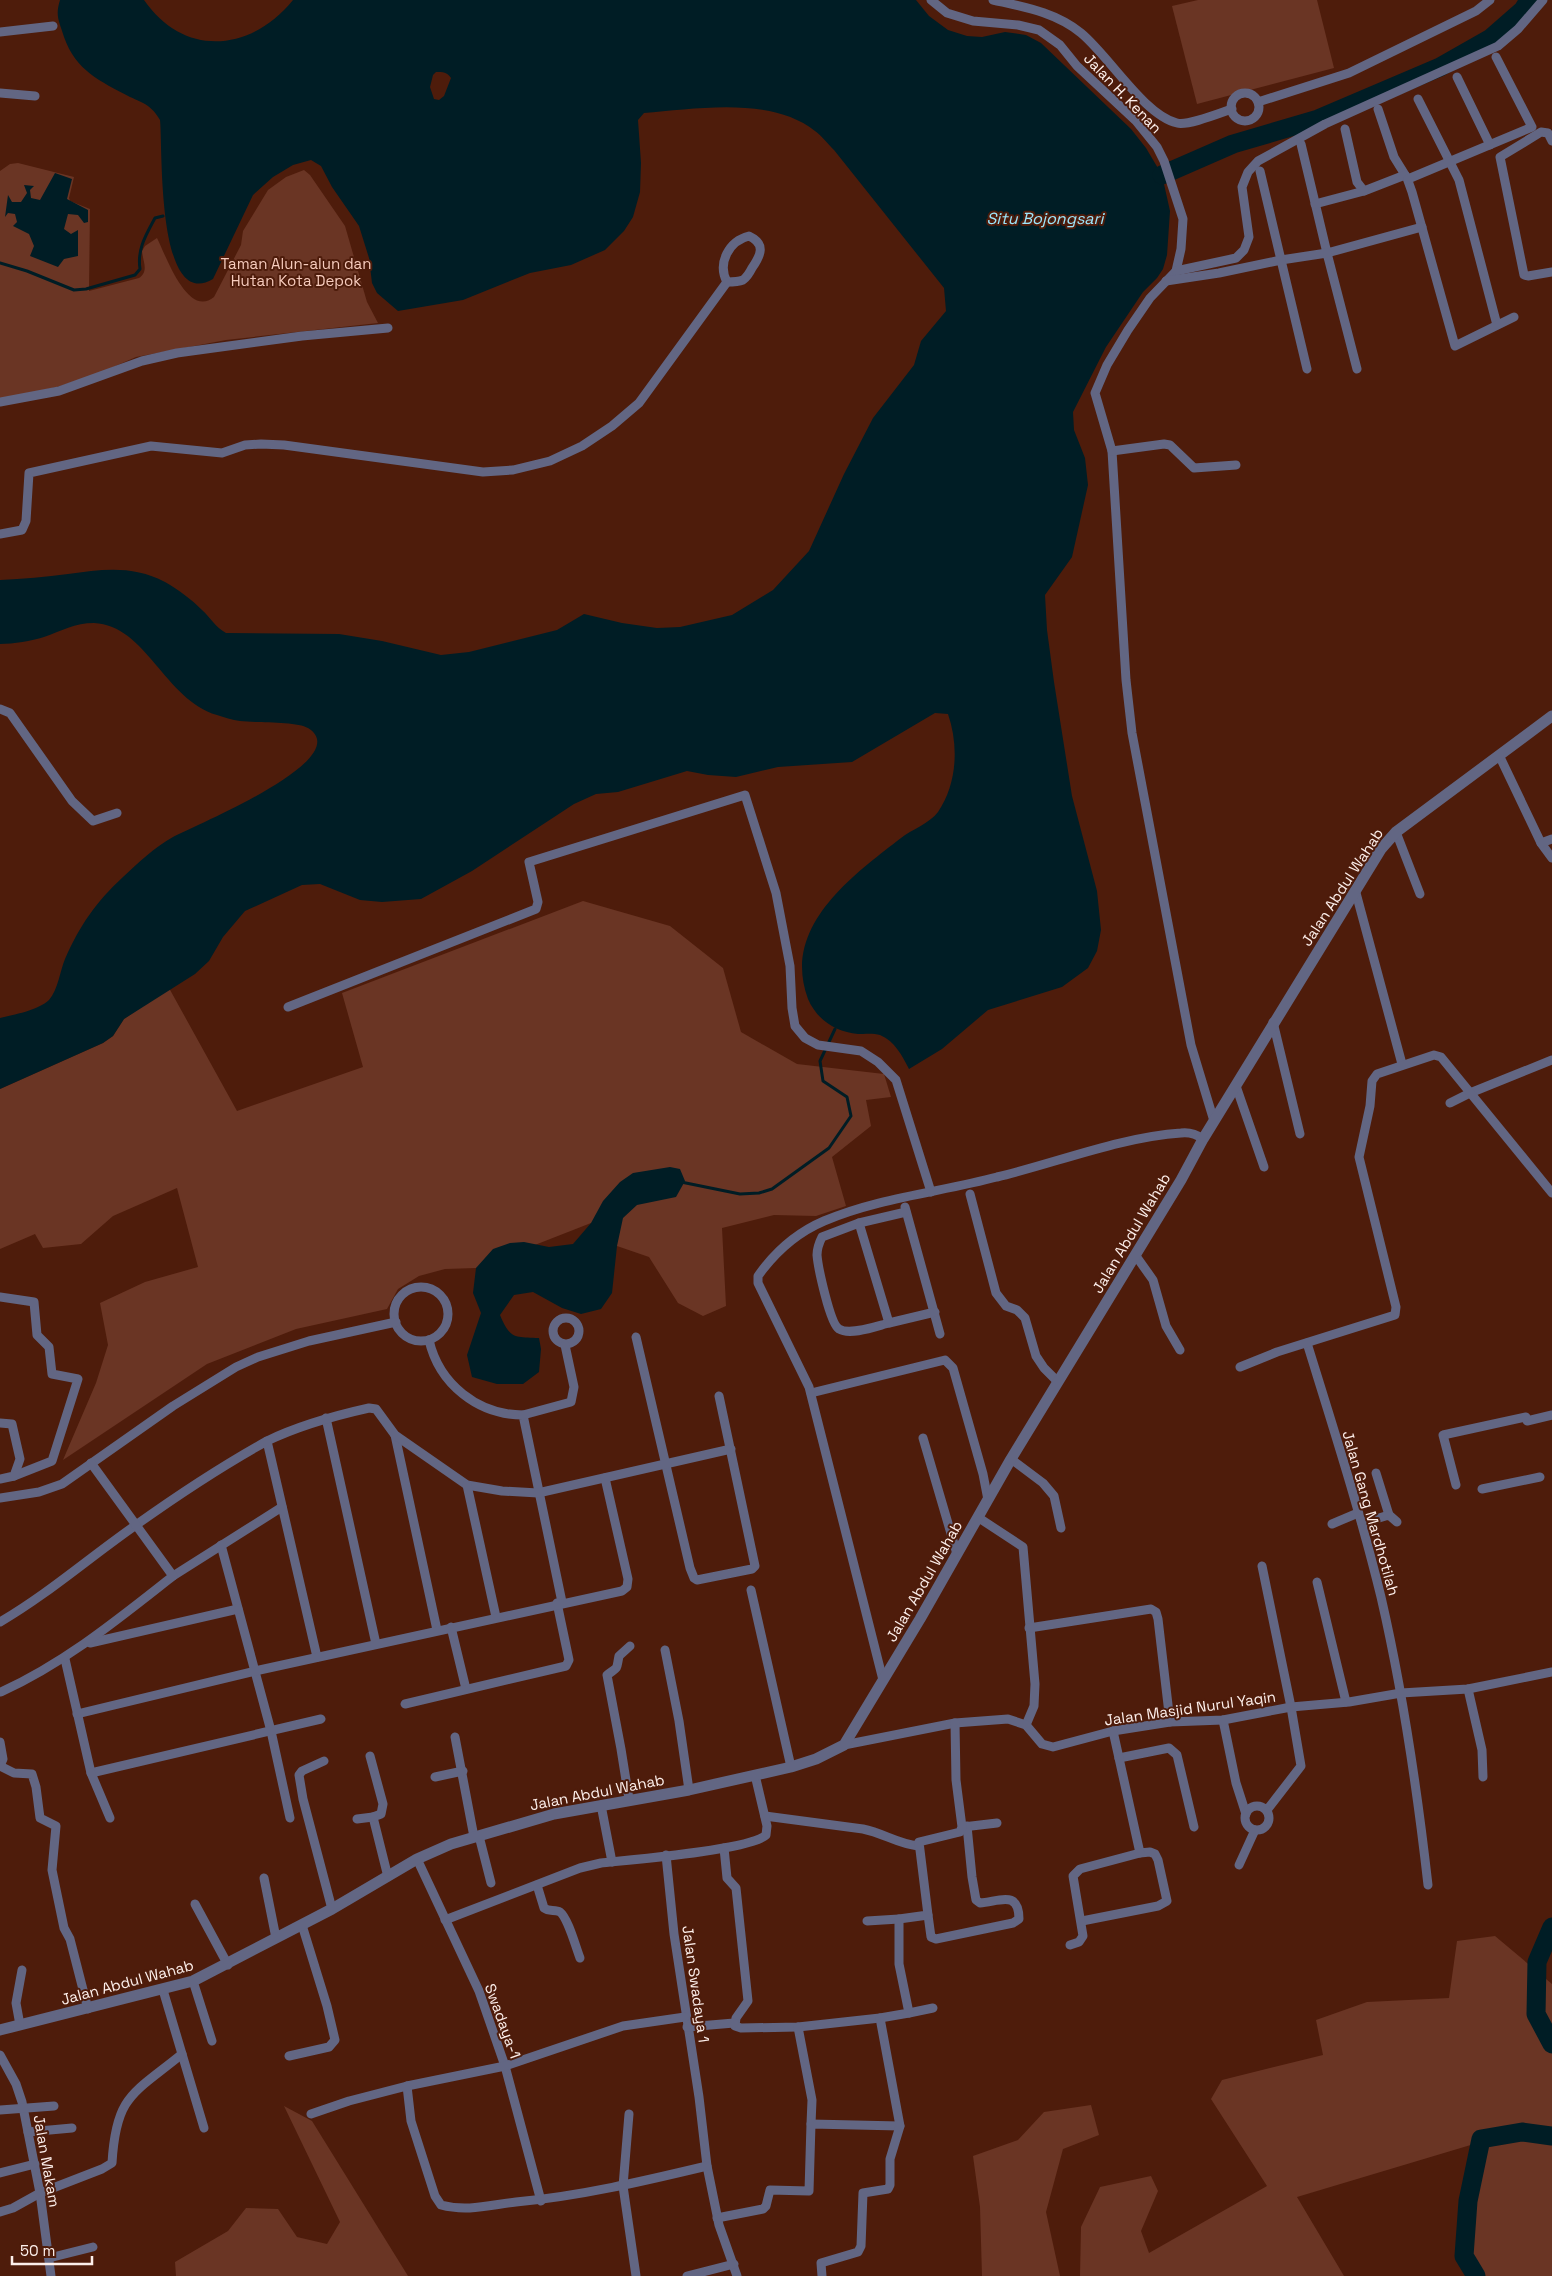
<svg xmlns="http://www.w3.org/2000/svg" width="1552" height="2276" font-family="'Space Grotesk',sans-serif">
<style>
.green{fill:#6a3524}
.water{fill:#001d25;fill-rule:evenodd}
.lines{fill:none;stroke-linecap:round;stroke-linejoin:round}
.stream{stroke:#001d25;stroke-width:3}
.river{stroke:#001d25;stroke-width:19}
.minor{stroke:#626683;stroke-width:9}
.tertiary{stroke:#626683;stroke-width:11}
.labels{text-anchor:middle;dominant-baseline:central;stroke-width:4;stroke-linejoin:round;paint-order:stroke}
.street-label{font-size:15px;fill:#fdefeb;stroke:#4e1c0b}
.park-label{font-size:15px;fill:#f7ccbe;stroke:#4e1c0b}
.water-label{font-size:16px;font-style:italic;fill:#9ce6fc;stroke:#4e1c0b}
</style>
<rect width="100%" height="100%" fill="#4e1c0b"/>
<!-- green -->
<g class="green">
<polygon points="1198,0 1317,0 1334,68 1197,104 1172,6"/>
<path d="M18 163 74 177 69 198 70 201 90 209 89 291 139 278C149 271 143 262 142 251L145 246 157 238C166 256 188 319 214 297L241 245 243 231 268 190 286 177 304 170 310 175 345 226 367 302 378 323 226 340 136 357 95 375 57 387 0 399V171L10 164Z"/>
<polygon points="583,901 670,926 723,968 741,1032 797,1064 884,1074 891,1097 866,1100 871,1126 832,1157 846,1206 816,1216 774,1215 722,1228 726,1306 703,1316 678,1303 649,1257 617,1246 591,1223 476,1268 445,1269 419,1276 398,1289 387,1309 296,1329 207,1364 63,1460 96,1383 108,1345 100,1303 145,1282 198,1267 177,1188 113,1216 81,1244 43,1248 35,1234 0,1249 0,1089 103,1043 113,1036 124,1019 169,988 237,1111 363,1067 342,993"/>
<polygon points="1495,1936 1552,1984 1552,2276 1475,2276 1461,2238 1474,2144 1297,2197 1344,2276 1080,2276 1081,2227 1100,2187 1151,2176 1158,2191 1141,2231 1149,2253 1267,2186 1211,2099 1222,2080 1323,2055 1316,2020 1367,2002 1449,1998 1457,1941"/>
<polygon points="1091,2105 1099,2135 1063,2149 1046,2212 1060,2276 982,2276 980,2207 973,2156 1018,2140 1044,2112"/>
<polygon points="284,2106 312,2121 408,2276 176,2276 175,2262 228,2231 246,2208 278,2209 297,2237 327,2244 340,2222"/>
</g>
<!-- water -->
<g class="water">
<path d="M60 0H144C184 58 251 52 293 0H916L929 16 948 30 967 36 982 37 1005 32 1026 35 1041 43 1131 129 1146 148 1162 175 1170 211 1167 255 1163 269 1157 278 1143 292 1106 347 1073 412 1074 430 1085 458 1088 485 1072 557 1045 595 1047 630 1054 682 1072 796 1097 891 1101 930 1097 951 1088 968 1062 987 988 1010 942 1049 909 1069C902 1056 895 1041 880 1035 874 1033 864 1034 858 1034 836 1032 817 1020 808 999 781 927 852 876 901 838 911 830 930 823 938 812 957 784 959 746 948 714L935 713 852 762 778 767 736 777 708 775 687 771 618 792 596 794 574 804 472 871 421 899 382 902 360 900 320 884 302 885 245 911 223 937 209 961 195 974 124 1019 113 1036 103 1043 0 1089V1018C13 1015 39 1010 49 1000 58 990 60 971 65 959 80 925 96 902 123 877 138 863 155 847 173 837 191 827 358 759 308 728 297 721 256 723 240 721 232 720 224 717 217 715 165 700 146 625 94 623 75 623 61 631 44 637 31 641 14 644 0 644V580C23 579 46 577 68 574 103 569 133 565 165 582 179 590 191 599 202 610 211 618 215 627 226 633L339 634 382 641 441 655 469 652 557 630 584 614 622 623 657 628 680 627 732 615 773 590 809 551 844 474 873 418 914 365 921 341 946 311 944 288 834 150C828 144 822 136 815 131 771 96 696 109 644 113L638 120 641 163 640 192 633 217 624 231 605 250 571 265 530 273 463 300 398 311 377 293 372 283 369 258 359 226 332 187 321 166 311 160 293 165 273 177 253 195 213 279C156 313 163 147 160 120 152 106 144 103 130 97 100 81 76 71 64 37 59 21 55 16 60 0ZM436 72C443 72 447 72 451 78L444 96 439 100 434 99 430 87 433 75Z"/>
<polygon points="55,173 72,179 67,199 88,210 88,222 84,223 78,215 68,214 64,229 71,234 78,230 78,256 64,259 58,267 30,256 34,246 29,234 13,226 17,222 15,214 8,213 5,217 8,195 12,202 21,202 27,193 24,185 34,186 30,190 31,198 40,200"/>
<path d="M670 1167 680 1169 685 1181 676 1197 637 1205 623 1218 617 1246 612 1293 601 1309 581 1314 562 1308 533 1292 514 1295 500 1315C510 1339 514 1337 539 1338L541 1349 539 1372 523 1384H497L472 1377 467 1355 481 1313 473 1293 476 1268 493 1249 510 1243 524 1242 549 1247 573 1244 591 1223 603 1201 620 1182 633 1173Z"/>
</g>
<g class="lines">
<!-- stream -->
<g class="stream">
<path d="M0 263 27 271 74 290 86 289 135 275 140 269C137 249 146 235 155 218L163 216"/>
<polyline points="681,1182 740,1194 759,1193 772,1189 829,1148 851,1116 847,1097 823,1081 820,1061 835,1029"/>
</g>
<!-- river -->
<g class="river">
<polyline points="1162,175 1233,144 1318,119 1440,67 1491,38 1523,10 1529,0"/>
<polyline points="1552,1927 1537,1962 1536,2014 1552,2044"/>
<polyline points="1476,2276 1464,2256 1468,2201 1481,2139 1522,2132 1552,2136"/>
</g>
<!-- minor -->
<g class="minor">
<polyline points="931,0 947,13 973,21 1018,25 1039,30 1060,45 1077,66 1136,121 1157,147 1164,161 1183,219 1181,249 1176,271 1150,298 1128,330 1107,365 1095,393 1112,451 1126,680 1132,733 1191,1045 1214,1121"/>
<path d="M993 0C1024 7 1055 12 1081 33 1109 56 1144 115 1177 123 1188 126 1220 113 1232 109"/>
<polyline points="0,32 53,26"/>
<polyline points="1457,77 1490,145"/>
<polyline points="0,93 35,96"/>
<circle cx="1245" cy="107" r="14"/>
<polyline points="1418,99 1459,180 1497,325"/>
<polyline points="1258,102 1349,73 1476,11 1490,0"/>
<polyline points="1378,109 1394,157 1407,178 1412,192 1455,346 1514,317"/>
<polyline points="1345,129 1357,182 1364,191 1405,175"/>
<polyline points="1552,141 1548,133 1541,132 1500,157 1524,275 1528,276 1552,272"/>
<polyline points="1301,144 1327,253 1422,227"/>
<polyline points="1260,171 1281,260 1327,253 1357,369"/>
<polyline points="1408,179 1532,127 1496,57"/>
<polyline points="1315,204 1364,191"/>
<path d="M749 236C766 244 761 255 752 268 750 272 747 277 743 280 738 282 733 282 727 282 717 263 729 241 749 236Z"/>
<polyline points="1176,271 1236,258 1244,250 1249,237 1242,187 1248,172 1258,161 1325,124 1498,46 1518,29 1543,0"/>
<polyline points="1166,281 1219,273 1281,260 1307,369"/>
<polyline points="0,402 59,391 142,361 177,353 302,336 388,328"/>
<polyline points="1112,451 1164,444 1170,445 1194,468 1236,465"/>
<polyline points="0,534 22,530 26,521 29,473 151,446 222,453 245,445 261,444 284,445 483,472 513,470 550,461 582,446 612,426 639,403 727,282"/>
<polyline points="0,709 10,713 72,801 93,821 117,813"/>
<polyline points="1499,755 1541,843 1552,858"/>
<polyline points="1396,832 1420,894"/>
<polyline points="1541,843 1552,839"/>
<polyline points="1356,893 1402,1064"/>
<polyline points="288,1007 536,909 538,902 529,862 745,795 776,893 790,966 792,1008 795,1026 805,1038 818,1045 861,1051 878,1062 896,1080 931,1192"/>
<polyline points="1273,1022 1300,1134"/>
<polyline points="1236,1086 1264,1167"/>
<polyline points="1450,1103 1470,1093 1552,1060"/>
<polyline points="970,1194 996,1293 1006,1306 1017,1310 1025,1318 1036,1356 1044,1368 1058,1382"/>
<polyline points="905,1207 940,1334"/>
<polyline points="906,1212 859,1223 889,1323 935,1312"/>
<path d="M859 1223 822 1237C819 1243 817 1249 817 1255 818 1267 830 1324 839 1329 850 1336 877 1326 889 1323"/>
<polyline points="1136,1256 1153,1280 1166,1326 1180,1350"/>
<circle cx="421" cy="1314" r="27"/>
<polyline points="0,1297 34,1302 37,1335 49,1347 52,1374 78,1379 52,1461 14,1476"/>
<circle cx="566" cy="1331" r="13"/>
<polyline points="636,1337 690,1568 694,1578 697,1580 752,1569 755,1566 719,1396"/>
<path d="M429 1340C439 1384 478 1415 523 1415L562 1602"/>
<path d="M1307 1343C1333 1427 1360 1511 1381 1597 1403 1692 1417 1788 1428 1885"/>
<polyline points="1240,1367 1277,1352 1395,1315 1396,1307 1359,1157 1370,1106 1372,1081 1377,1074 1434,1055 1441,1057 1552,1193"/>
<polyline points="811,1393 945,1360 953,1368 983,1474 988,1500"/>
<polyline points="523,1415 571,1402 574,1387 565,1345"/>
<polyline points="326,1418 376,1644"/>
<polyline points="1527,1421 1552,1415"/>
<polyline points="0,1423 12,1424 20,1459 14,1476 0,1479"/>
<polyline points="395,1435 437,1630"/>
<polyline points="923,1438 957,1554"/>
<path d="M267 1441C300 1425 333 1416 369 1408L376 1409 395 1435 467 1485 502 1491 538 1493 731 1449"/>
<polyline points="1011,1459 1043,1483 1054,1496 1061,1528"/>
<polyline points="1376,1473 1389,1515"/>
<polyline points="467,1485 496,1617"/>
<polyline points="1456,1485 1443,1435 1526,1417"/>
<polyline points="1482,1489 1540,1477"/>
<polyline points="0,1498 39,1492 62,1484 173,1406 236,1367 258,1357 309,1341 396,1322"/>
<polyline points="979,1518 1023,1547 1035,1684 1034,1706 1026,1725"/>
<polyline points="1362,1523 1389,1515 1397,1522"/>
<polyline points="1332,1524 1358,1513"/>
<polyline points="221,1545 271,1731 290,1818"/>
<polyline points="1262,1566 1291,1707 1301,1766 1267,1810"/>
<polyline points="173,1576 282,1507"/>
<polyline points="1317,1582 1346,1702"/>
<polyline points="751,1590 791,1767"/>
<path d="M0 1622C48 1594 90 1557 136 1525 178 1495 222 1466 267 1441L317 1657"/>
<polyline points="451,1627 466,1689"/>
<polyline points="1029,1628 1151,1609 1156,1612 1158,1619 1170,1722"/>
<polyline points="90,1643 238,1609"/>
<polyline points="665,1650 679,1721 689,1790"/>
<polyline points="65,1659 91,1773 321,1719"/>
<path d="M883 1680 809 1387 758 1283V1276C775 1252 796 1233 824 1221 878 1198 940 1192 997 1177 1056 1163 1121 1137 1181 1133 1189 1132 1196 1134 1203 1139"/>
<polyline points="1468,1689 1482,1750 1483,1777"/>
<path d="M1 1692C66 1662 117 1620 173 1576L91 1463"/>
<polyline points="405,1704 566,1666 569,1660 557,1603"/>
<polyline points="77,1714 255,1671 622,1591 627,1587 628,1579 605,1478"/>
<polyline points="1223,1720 1236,1783 1246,1814"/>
<polyline points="455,1737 474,1837"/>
<polyline points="0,1742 3,1759 0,1766"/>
<polyline points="844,1745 955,1723 1008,1719 1026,1725 1042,1744 1053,1747 1113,1731 1170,1722 1223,1720 1291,1707 1349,1702 1401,1693 1468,1689 1552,1672"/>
<polyline points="370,1756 383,1804 381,1814 373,1817 388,1877"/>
<polyline points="1119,1758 1169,1748 1177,1755 1194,1827"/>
<polyline points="324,1761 302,1771 299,1775 303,1799 332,1909"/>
<polyline points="0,1766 14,1773 32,1774 36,1787 40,1818 56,1826 52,1870 64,1928 70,1939 88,2009"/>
<polyline points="91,1773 110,1818"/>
<polyline points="435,1777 463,1771"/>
<path d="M629 1799 621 1749 607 1675C619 1666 616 1671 619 1656L630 1646"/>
<polyline points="601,1805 612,1862"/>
<circle cx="1257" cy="1818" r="12"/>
<path d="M765 1816 863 1829C883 1833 898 1844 918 1846"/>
<polyline points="357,1819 373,1817"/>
<polyline points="963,1827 997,1823"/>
<polyline points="479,1836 491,1883"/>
<polyline points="724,1848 727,1878 736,1888 748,2001 736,2018 735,2026 741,2028 798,2027 880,2018"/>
<polyline points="666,1855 674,1934 699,2097 707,2166 719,2225 737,2276"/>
<polyline points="417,1859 479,1991 505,2066 541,2201"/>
<polyline points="1239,1865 1255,1830"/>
<polyline points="264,1878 276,1938"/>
<path d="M537 1885 544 1908C549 1912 555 1909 560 1912 568 1918 576 1948 580 1958"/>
<polyline points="195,1904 228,1965"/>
<path d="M928 1915 931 1937 936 1939 1013 1923 1019 1919C1019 1889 998 1902 980 1903L976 1900 972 1877 967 1826"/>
<path d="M445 1920 580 1868 601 1863C629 1860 751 1850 766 1835L767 1826 755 1775"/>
<polyline points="867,1921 899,1919"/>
<polyline points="1082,1921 1158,1906 1167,1901 1158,1860 1155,1854 1150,1852 1140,1853 1113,1731"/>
<polyline points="1070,1945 1079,1942 1083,1936 1073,1876 1080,1869 1140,1853"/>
<polyline points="193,1981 212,2041"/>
<polyline points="909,2013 933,2008"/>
<polyline points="20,2025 16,2003 22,1970"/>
<polyline points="687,2027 734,2023"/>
<polyline points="798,2027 812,2100 811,2124"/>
<polyline points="182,2054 204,2128"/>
<polyline points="0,2055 16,2084 22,2102 40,2193 51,2276"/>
<polyline points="289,2056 329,2047 335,2040 327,2006 302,1925"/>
<path d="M407 2086 411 2121 435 2196 441 2205C467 2212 490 2205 516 2202 581 2196 644 2181 707 2166"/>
<polyline points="0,2110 54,2106"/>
<polyline points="311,2114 349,2101 407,2086 505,2066 623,2026 685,2017"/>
<polyline points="629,2114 623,2186 636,2276"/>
<polyline points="28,2132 72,2128"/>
<polyline points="0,2173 35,2164"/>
<path d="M0 2212 13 2208 40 2193 102 2169 112 2163C116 2095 133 2094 182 2054L163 1990"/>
<polyline points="717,2218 763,2209 766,2206 770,2190 809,2191 811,2124 900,2126"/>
<polyline points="49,2258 93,2247"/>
<polyline points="687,2276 734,2264"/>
<polyline points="822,2276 821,2263 858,2252 861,2246 863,2193 888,2189 890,2185 890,2159 900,2126 880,2018 909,2013 899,1964 899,1919 928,1915 919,1842 960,1832 962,1827 956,1780 955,1723"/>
</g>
<!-- tertiary -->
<polyline class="tertiary" points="0,2030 193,1981 332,1909 417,1859 451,1844 554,1814 689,1790 791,1767 816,1759 844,1745 920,1619 1011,1459 1181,1180 1203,1139 1381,849 1396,832 1552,716"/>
</g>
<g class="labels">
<!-- street labels -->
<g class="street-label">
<text transform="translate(1123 93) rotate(46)">Jalan H. Kenan</text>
<text transform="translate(1342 887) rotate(-57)">Jalan Abdul Wahab</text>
<text transform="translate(1131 1233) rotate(-59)">Jalan Abdul Wahab</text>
<text transform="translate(1371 1513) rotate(74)">Jalan Gang Mardhotilah</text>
<text transform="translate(924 1581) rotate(-60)">Jalan Abdul Wahab</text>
<text transform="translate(1190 1708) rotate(-8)">Jalan Masjid Nurul Yaqin</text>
<text transform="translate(597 1792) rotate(-11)">Jalan Abdul Wahab</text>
<text transform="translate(127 1982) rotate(-15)">Jalan Abdul Wahab</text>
<text transform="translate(696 1984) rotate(82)">Jalan Swadaya 1</text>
<text transform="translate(503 2021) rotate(70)">Swadaya-1</text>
<text transform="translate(47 2161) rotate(80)">Jalan Makam</text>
</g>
<!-- park labels -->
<g class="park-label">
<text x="296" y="263">Taman Alun-alun dan<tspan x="296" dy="17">Hutan Kota Depok</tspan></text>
</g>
<!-- water labels -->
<g class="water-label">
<text x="1045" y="218">Situ Bojongsari</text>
</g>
</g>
<!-- scale -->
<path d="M12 2256v8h80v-8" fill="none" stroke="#fdefeb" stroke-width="2.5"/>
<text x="20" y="2256" font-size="15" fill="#fdefeb" stroke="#4e1c0b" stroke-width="4" paint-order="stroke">50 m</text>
</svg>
